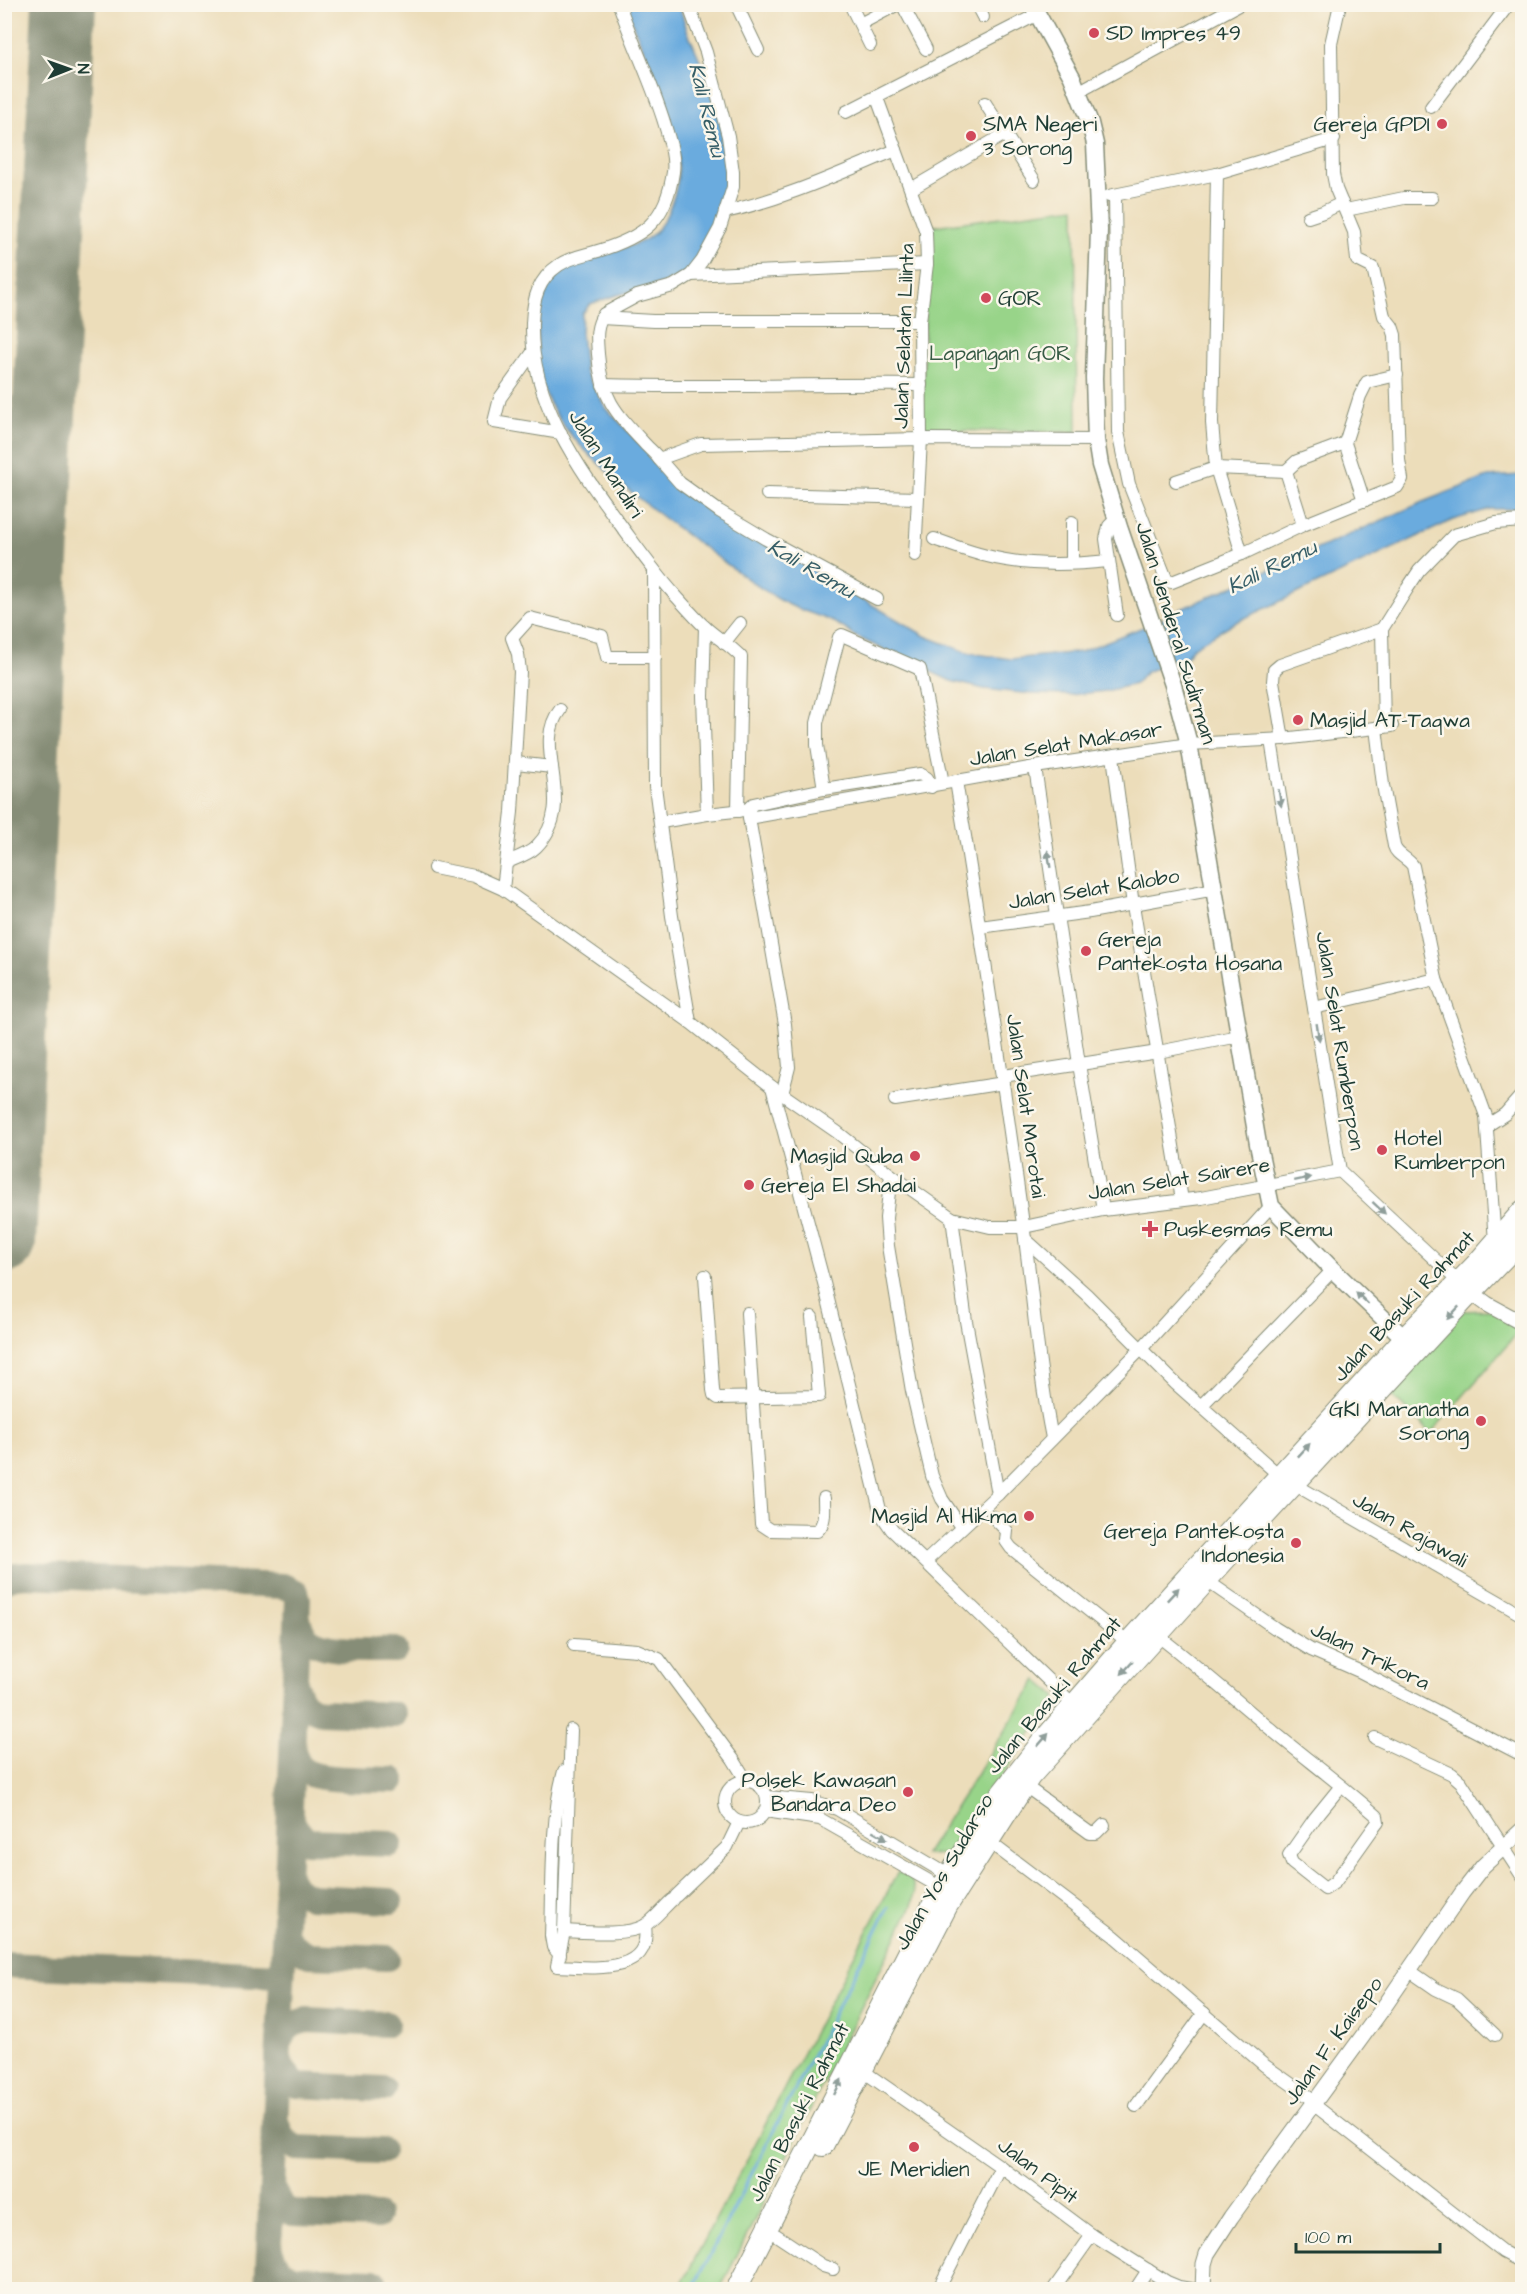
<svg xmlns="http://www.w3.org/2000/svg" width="1527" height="2294" font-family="'Architects Daughter',sans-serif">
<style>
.green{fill:#98d489;stroke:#5c885e;stroke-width:1.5}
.water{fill:#6babde;stroke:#457489;stroke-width:1.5}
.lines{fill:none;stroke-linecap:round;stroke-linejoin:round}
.stream{stroke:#6babde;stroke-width:3}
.taxiway{stroke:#868d77;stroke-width:26}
.runway{stroke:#868d77;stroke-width:64}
.minor-casing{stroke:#868d77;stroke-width:14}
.tertiary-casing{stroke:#868d77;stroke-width:17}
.secondary-casing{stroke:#868d77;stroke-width:19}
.trunk-casing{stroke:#868d77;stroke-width:22}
.minor{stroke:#fff;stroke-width:12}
.tertiary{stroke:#fff;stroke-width:15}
.secondary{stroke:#fff;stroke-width:16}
.trunk{stroke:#fff;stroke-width:20}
.oneway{fill:#8f9e9a}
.poi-dot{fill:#d1495b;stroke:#fbf7ec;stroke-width:2}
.labels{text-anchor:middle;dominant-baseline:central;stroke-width:5;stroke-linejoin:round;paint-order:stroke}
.poi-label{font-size:21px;fill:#1f3d34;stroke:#fbf7ec;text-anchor:start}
.street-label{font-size:21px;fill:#1f3d34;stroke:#fbf7ec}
.park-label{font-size:21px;fill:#375b45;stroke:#fbf7ec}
.water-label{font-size:22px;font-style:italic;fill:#365e67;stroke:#fbf7ec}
</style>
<rect width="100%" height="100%" fill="#fbf7ec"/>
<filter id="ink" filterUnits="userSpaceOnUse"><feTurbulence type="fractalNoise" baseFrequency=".0167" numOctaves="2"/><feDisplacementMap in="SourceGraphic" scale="12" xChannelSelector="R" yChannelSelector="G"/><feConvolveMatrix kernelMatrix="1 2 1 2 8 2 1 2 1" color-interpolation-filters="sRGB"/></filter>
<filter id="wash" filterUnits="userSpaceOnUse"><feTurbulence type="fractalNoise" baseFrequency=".008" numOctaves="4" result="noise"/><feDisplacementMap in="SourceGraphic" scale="24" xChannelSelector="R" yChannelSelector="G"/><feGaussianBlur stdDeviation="1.35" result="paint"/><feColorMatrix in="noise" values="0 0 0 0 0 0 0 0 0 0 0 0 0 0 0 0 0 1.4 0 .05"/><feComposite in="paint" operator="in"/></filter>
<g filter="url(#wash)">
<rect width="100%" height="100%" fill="#ecddba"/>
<!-- green -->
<g class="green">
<polygon points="1075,207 1077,432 922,430 927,227"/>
<polygon points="1492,1310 1522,1328 1431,1433 1387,1391 1461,1311"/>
<polygon points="1037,1680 1057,1697 948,1854 925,1855"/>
<polygon points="898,1872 911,1877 915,1893 912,1906 720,2289 679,2289"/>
</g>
<!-- water -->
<path class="water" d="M625 5H679L687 30 706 74 722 127 729 179 720 221 690 271 663 284 617 295 590 304 582 314 581 333 585 371 606 408 691 498 925 636 969 653 1011 659 1080 652 1161 620 1179 610 1430 499 1488 477 1522 475V509H1490L1453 520 1230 625 1192 648 1185 659 1184 676 1178 664H1172L1147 671 1135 684 1106 691 1070 695 1031 694 984 689 951 681 853 635C830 615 805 615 780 600 757 587 735 570 713 554 671 524 630 494 593 458 566 433 542 401 537 363 536 351 538 338 538 326 538 304 535 290 555 273 559 270 566 267 571 265 622 238 657 262 676 189 690 137 643 54 625 5Z"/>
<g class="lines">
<!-- stream -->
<polyline class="stream" points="692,2290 888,1908"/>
<!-- taxiway -->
<g class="taxiway">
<polyline points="4,1580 15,1576 26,1575 283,1586 296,1592 298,1599 288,1859 267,2290"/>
<path d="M298 1619C300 1626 301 1632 306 1637 321 1654 372 1649 395 1650"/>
<path d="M295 1683C299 1700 304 1707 321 1712L394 1715"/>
<path d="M293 1750C295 1759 298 1768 308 1773 323 1781 373 1779 393 1780"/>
<polyline points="290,1816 295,1827 306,1841 390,1844"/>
<polyline points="287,1875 295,1889 310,1897 390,1901"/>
<polyline points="285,1934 292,1945 309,1955 387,1958"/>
<polyline points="4,1965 282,1976"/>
<path d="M279 2042C285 2028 292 2023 307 2020L386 2024"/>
<polyline points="278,2056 282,2069 296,2085 383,2089"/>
<polyline points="275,2119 282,2138 296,2148 382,2151"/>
<polyline points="272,2189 282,2207 293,2213 377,2216"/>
<path d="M269 2246C273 2262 279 2271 294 2278L374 2281"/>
</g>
<!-- runway -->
<polyline class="runway" points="4,1242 64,4"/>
</g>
</g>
<g filter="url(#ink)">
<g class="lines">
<defs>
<g id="minor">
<path d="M619 4C634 48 655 88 667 132 671 145 675 159 673 172 666 222 643 237 598 251 585 255 571 257 559 265 538 279 533 299 532 323 530 401 578 467 622 527 639 550 656 574 675 595 685 606 695 618 706 628 717 638 731 646 741 657L738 811"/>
<path d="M688 4 706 52 728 136 733 172V187L720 228 702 261 691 275 673 286 637 296 604 314C595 327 597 339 598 354 601 397 615 412 643 442 648 448 655 453 659 459L701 444 921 439 1096 440"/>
<polyline points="736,4 758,50"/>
<polyline points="850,4 870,45"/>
<polyline points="902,4 926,49"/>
<polyline points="976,4 983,17"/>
<polyline points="860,24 898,4"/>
<polyline points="1078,92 1240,4"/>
<polyline points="877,98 926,232 927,264 920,321 921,439 915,555"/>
<polyline points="1431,107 1509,4"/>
<polyline points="846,112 1038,14"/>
<polyline points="1005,134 1034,180"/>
<polyline points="1217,174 1212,423 1216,468 1242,554"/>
<polyline points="911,189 1005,134 985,103"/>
<polyline points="1115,195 1118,432 1129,484 1167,581 1172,582 1242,554 1303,525 1397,487 1402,479 1399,460 1395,335 1392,326 1384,316 1373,268 1357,260 1354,232 1336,189 1333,174 1331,44 1340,4"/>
<polyline points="1109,196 1217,174 1334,139"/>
<polyline points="1346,210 1404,198 1432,198"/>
<path d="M725 212C784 199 840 173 896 150"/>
<polyline points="1308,217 1323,212 1342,203"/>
<polyline points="691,275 927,264"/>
<polyline points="601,318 653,321 920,321"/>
<polyline points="533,352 500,398 494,422 561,433"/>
<path d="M603 385C708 388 815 384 921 385"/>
<polyline points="659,459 680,483 719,511 766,539 877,599"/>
<polyline points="1176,481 1216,468 1286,471"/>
<polyline points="767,494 917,498"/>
<polyline points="1364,501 1345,443 1360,396 1367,382 1397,375"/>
<polyline points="1117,518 1109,526 1106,539 1117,615"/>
<polyline points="1072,522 1072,563"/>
<polyline points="1303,525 1286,471 1297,461 1345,443"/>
<path d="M934 539C952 545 969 552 987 556 1025 566 1070 565 1108 561"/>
<polyline points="654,570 655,786 672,916 690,1022"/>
<polyline points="705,627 703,696 707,814"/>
<polyline points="724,643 740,623"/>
<polyline points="1384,727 1382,629 1407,589 1419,571 1454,535 1496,523 1522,521"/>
<path d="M1376 728 1383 785 1394 846C1397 856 1407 857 1413 866L1436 979 1486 1116 1495 1242"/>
<polyline points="1283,739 1273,681 1274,670 1280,665 1382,629"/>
<polyline points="1271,740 1340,1171 1459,1282"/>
<polyline points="1113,756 1133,905 1182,1200"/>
<polyline points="516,763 552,767"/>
<polyline points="1035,767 1079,1064 1103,1210"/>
<path d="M956 781C980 926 1002 1072 1022 1217 1033 1291 1037 1365 1052 1438"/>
<polyline points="824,789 817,745 817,723 839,637 842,635 920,669 943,783"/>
<polyline points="749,818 1035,767 1189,744 1283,739 1392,726"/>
<polyline points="661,822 707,814 744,810"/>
<path d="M507 862C517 858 529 854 536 847 580 803 530 748 560 710"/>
<polyline points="434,868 474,876 503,889 690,1022 772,1087 837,1132 891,1175 952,1218 990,1227 1024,1227 1103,1210 1201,1198 1340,1171"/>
<polyline points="503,889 512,812 520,672 518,654 512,638 530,618 602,636 607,657 655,657"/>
<polyline points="980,927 1090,912 1215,889"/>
<polyline points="1314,1008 1436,979"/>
<polyline points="1003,1076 1158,1052 1239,1036"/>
<polyline points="772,1087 824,1283 881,1514 892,1530 1074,1705"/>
<polyline points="782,1094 789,1067 785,1024 749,818 749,808 753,804 824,789 920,774 927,778 931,787"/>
<polyline points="895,1100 1004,1083"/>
<polyline points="1488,1125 1505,1114 1520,1097"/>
<polyline points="891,1175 886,1218 888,1246 912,1391 932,1476 942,1499 961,1527"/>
<polyline points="952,1218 966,1321 998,1494"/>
<polyline points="1025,1239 1087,1295 1176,1384 1280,1476 1522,1615"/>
<polyline points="705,1276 713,1390 714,1395 718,1398 819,1396 812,1317"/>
<path d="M747 1313 761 1524 770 1530 817 1531C826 1523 824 1510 824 1498"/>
<polyline points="1201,1406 1333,1270"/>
<polyline points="993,1517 1007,1531 1006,1541 1011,1548 1128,1642"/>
<polyline points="926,1561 998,1494 1141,1349 1271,1206"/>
<polyline points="1207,1581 1275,1628 1311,1650 1359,1671 1522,1755"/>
<path d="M1157 1635C1197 1666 1235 1699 1274 1732 1308 1760 1343 1786 1377 1816L1378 1822 1372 1830 1335 1882 1325 1889 1292 1863 1289 1855 1315 1818 1341 1786"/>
<polyline points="574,1645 637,1650 659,1659 733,1759 746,1780"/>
<path d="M571 1730 564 1931 557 1966C588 1967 652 1977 645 1926"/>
<polyline points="1375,1738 1452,1774 1461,1782 1522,1876"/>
<circle cx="746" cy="1802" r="21"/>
<polyline points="1024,1785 1090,1833 1096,1833 1104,1825"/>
<polyline points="767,1797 812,1801 837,1809 955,1879"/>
<polyline points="765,1811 820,1819 945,1890"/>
<polyline points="988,1841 1114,1936 1264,2065 1315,2101"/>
<polyline points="676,1896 727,1847 739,1822"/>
<path d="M564 1931C585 1932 626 1936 644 1926 654 1920 663 1908 672 1900"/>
<path d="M560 1955 553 1947 551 1936C553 1883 550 1822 564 1771"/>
<polyline points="1410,1971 1436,1989 1457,1999 1495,2035"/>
<polyline points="863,2071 1001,2167 1092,2235 1167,2282 1179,2287 1196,2290"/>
<polyline points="1313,2104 1503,2252 1522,2262"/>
<polyline points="1136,2106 1204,2013"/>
<polyline points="776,2235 823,2266 833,2269"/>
<polyline points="938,2290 1001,2167"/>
<polyline points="1053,2290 1092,2235"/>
<polyline points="1135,2290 1148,2270"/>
</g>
<g id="tertiary">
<polyline points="1464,1287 1487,1304 1522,1323"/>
<polyline points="1203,2290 1204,2264 1207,2254 1231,2217 1386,2004 1462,1893 1483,1866 1522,1830"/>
</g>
<polyline id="secondary" points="1032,4 1072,77 1090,123 1095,144 1099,230 1094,378 1096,440 1100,465 1119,527 1173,685 1189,744 1258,1144 1271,1206 1333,1270 1404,1338"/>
<g id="trunk">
<polyline points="823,2146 948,1905 1030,1777 1255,1527 1471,1293 1522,1240"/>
<polyline points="736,2290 941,1888 1000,1795 1043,1740 1128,1642 1404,1338 1475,1265 1522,1211"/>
</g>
</defs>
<!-- minor casing -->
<use href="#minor" class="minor-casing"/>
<!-- tertiary casing -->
<use href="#tertiary" class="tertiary-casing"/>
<!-- secondary casing -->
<use href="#secondary" class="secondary-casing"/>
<!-- trunk casing -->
<use href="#trunk" class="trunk-casing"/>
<!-- minor -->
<use href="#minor" class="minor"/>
<!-- tertiary -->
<use href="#tertiary" class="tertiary"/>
<!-- secondary -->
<use href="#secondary" class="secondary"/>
<!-- trunk -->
<use href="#trunk" class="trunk"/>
</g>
<!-- one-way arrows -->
<defs><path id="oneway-solid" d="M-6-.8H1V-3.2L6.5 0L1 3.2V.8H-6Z" transform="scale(1.5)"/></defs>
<g class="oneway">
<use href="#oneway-solid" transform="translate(1280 798) rotate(81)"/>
<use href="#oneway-solid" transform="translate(1049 859) rotate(-99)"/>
<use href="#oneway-solid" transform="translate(1318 1032) rotate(81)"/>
<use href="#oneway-solid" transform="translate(1303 1179) rotate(-12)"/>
<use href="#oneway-solid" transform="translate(1379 1208) rotate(43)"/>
<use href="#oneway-solid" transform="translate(1362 1298) rotate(-136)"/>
<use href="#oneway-solid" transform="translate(1453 1313) rotate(133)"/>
<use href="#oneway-solid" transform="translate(1304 1450) rotate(-47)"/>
<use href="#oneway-solid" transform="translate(1173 1594) rotate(-47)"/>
<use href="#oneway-solid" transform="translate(1127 1668) rotate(132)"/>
<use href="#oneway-solid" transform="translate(1043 1740) rotate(-49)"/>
<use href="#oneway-solid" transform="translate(880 1835) rotate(30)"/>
<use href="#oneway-solid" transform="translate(838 2087) rotate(-64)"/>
</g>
</g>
<!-- markers -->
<g class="poi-dot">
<circle cx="1094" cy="33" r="6"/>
<circle cx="1442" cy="124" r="6"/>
<circle cx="971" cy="136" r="6"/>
<circle cx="986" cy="298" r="6"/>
<circle cx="1298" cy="720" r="6"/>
<circle cx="1086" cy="951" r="6"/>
<circle cx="1382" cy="1150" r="6"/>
<circle cx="915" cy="1156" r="6"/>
<circle cx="749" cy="1185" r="6"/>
<path d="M1147 1220h6v6h6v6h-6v6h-6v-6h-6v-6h6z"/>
<circle cx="1481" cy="1421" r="6"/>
<circle cx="1029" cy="1516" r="6"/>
<circle cx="1296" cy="1543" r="6"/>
<circle cx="908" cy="1792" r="6"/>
<circle cx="914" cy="2147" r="6"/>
</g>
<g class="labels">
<!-- poi labels -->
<g class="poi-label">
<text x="1106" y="33">SD Impres 49</text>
<text x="983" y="124">SMA Negeri<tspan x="983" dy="24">3 Sorong</tspan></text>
<text x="1430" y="124" text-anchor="end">Gereja GPDI</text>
<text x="998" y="298">GOR</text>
<text x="1310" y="720">Masjid AT-Taqwa</text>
<text x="1098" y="939">Gereja<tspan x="1098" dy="24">Pantekosta Hosana</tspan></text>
<text x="1394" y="1138">Hotel<tspan x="1394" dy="24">Rumberpon</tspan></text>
<text x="903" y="1156" text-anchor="end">Masjid Quba</text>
<text x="761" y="1185">Gereja El Shadai</text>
<text x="1164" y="1229">Puskesmas Remu</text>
<text x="1469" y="1409" text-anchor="end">GKI Maranatha<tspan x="1469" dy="24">Sorong</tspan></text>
<text x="1017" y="1516" text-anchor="end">Masjid Al Hikma</text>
<text x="1284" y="1531" text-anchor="end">Gereja Pantekosta<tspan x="1284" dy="24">Indonesia</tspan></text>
<text x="896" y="1780" text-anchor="end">Polsek Kawasan<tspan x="896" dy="24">Bandara Deo</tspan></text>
<text x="914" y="2169" text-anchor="middle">JE Meridien</text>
</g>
<!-- street labels -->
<g class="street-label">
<text transform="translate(904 336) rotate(-88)">Jalan Selatan Lilinta</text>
<text transform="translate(606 464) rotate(58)">Jalan Mandiri</text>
<text transform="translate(1176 633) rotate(73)">Jalan Jenderal Sudirman</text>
<text transform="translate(1066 744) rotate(-9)">Jalan Selat Makasar</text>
<text transform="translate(1094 889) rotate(-9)">Jalan Selat Kalobo</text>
<text transform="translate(1340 1041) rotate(81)">Jalan Selat Rumberpon</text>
<text transform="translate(1026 1106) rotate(82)">Jalan Selat Morotai</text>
<text transform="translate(1179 1179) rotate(-9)">Jalan Selat Sairere</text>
<text transform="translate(1404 1306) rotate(-47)">Jalan Basuki Rahmat</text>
<text transform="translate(1410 1530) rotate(30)">Jalan Rajawali</text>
<text transform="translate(1370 1656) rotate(26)">Jalan Trikora</text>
<text transform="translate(1054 1695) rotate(-50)">Jalan Basuki Rahmat</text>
<text transform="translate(944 1872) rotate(-60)">Jalan Yos Sudarso</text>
<text transform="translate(1333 2041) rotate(-54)">Jalan F. Kaisepo</text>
<text transform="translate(799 2112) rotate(-63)">Jalan Basuki Rahmat</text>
<text transform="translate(1038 2171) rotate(37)">Jalan Pipit</text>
</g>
<!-- park labels -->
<g class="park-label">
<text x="1000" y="353">Lapangan GOR</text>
</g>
<!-- water labels -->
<g class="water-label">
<text transform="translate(707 110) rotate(76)">Kali Remu</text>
<text transform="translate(1272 567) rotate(-26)">Kali Remu</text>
<text transform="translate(811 569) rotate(30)">Kali Remu</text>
</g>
</g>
<!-- margin -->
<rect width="1527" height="2294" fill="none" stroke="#fbf7ec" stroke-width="24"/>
<!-- north arrow -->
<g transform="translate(69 69) rotate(89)" stroke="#fbf7ec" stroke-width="4.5" paint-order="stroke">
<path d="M0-4.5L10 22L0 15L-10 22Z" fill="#1f3d34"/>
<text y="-9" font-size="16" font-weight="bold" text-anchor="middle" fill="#1f3d34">N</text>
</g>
<!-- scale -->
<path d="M1296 2243v9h144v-9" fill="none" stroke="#1f3d34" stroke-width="3"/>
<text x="1305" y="2243" font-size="18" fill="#1f3d34" stroke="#fbf7ec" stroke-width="4.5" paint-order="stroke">100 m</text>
</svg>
